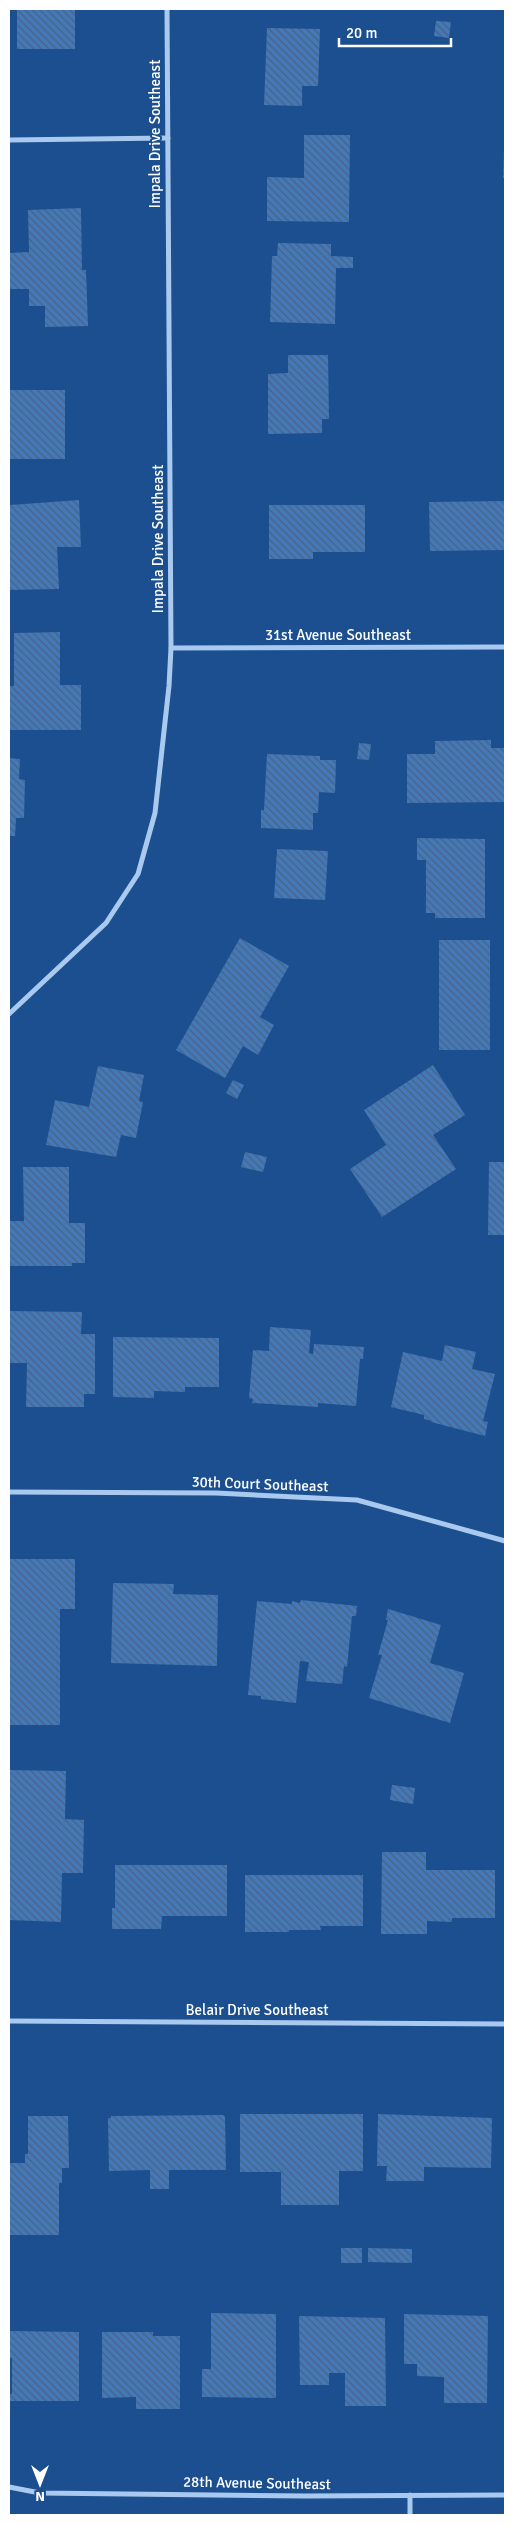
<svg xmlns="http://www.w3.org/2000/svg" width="514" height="2524" font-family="Signika,sans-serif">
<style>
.building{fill:url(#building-back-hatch)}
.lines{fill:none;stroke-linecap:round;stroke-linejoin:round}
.street{stroke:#a9c9ee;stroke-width:5}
.labels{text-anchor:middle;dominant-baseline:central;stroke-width:4;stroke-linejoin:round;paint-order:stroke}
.street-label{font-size:15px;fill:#fff;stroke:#1b4f8f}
</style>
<defs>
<pattern id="building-back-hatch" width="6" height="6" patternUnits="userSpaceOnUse" patternTransform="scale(1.25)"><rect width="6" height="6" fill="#4478b7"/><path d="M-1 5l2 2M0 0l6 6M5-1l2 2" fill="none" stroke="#486282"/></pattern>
</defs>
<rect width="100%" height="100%" fill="#1b4f8f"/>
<!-- building -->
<g class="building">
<rect x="17" y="9" width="58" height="40"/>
<polygon points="436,21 451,22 449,38 434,36"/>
<polygon points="267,28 320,29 318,86 302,86 302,106 264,105"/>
<polygon points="304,135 350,135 349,222 267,221 267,177 304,178"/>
<polygon points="504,148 505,148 505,178 503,178"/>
<polygon points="81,208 82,270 86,270 88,326 45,327 45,306 29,306 29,289 9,289 9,253 29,252 28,210"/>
<polygon points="278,243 331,244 331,256 353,257 353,268 336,268 335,324 270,322 272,256 277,256"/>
<polygon points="288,355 328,355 329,419 322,419 322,433 268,434 268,374 288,373"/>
<rect x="9" y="390" width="56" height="69"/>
<polygon points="79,500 81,547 57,547 59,589 9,590 10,505"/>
<polygon points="505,501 505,550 430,551 429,502"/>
<polygon points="269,505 365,505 365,552 313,552 313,559 269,559"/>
<polygon points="60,632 60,685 81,685 81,730 9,730 9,686 14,686 14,633"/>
<polygon points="491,740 491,748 505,748 505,802 407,803 407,754 435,754 435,741"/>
<polygon points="359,743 371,744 369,760 357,759"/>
<polygon points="267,754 320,756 320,760 336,760 335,793 319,792 318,813 313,813 313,830 261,828 261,810 264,810"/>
<polygon points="9,758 20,759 19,779 25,780 24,818 16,818 15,836 9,836"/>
<polygon points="417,838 485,839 485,918 435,918 435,913 426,913 426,860 417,860"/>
<polygon points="277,849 328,851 325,900 274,898"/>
<polygon points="240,938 289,966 260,1017 274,1025 258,1055 243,1046 225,1078 176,1050"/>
<rect x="439" y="940" width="51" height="110"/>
<polygon points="433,1065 465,1115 433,1135 456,1169 382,1217 350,1169 386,1145 364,1110"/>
<polygon points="98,1066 144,1075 139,1101 143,1102 136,1138 121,1135 116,1157 46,1145 55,1100 89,1107"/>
<polygon points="233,1080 244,1085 237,1099 226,1093"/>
<polygon points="245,1152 267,1157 263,1172 241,1167"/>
<polygon points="489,1162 505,1162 505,1235 488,1235"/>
<polygon points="23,1167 69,1167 69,1223 85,1223 85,1263 72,1263 72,1266 9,1266 9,1221 24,1221"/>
<polygon points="9,1311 82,1312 81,1334 95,1334 95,1394 84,1394 84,1407 26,1407 27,1363 9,1363"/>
<polygon points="270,1327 311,1330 309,1353 313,1354 314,1344 364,1347 363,1359 360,1359 356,1406 318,1403 318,1407 252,1403 253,1399 249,1398 253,1350 269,1351"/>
<polygon points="113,1337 219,1338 219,1387 185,1387 185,1392 154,1391 154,1398 113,1397"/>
<polygon points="445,1345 476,1352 472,1369 495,1374 483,1421 488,1422 485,1436 431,1422 432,1421 424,1419 424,1415 391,1407 403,1352 442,1361"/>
<polygon points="9,1559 75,1559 75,1609 60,1609 60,1725 9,1725"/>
<polygon points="113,1583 174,1584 173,1594 218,1595 217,1666 111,1663"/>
<polygon points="301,1600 357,1606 356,1616 352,1616 347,1667 344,1666 342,1684 306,1681 309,1662 300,1661 296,1703 261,1699 261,1696 248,1695 257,1601 292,1604 292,1601 300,1603"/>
<polygon points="388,1609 441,1625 430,1663 464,1673 450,1723 369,1698 382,1655 378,1655 388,1620 386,1620"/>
<polygon points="10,1770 66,1771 65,1819 84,1820 83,1873 62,1873 61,1922 9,1920"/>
<polygon points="392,1785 415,1788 413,1804 390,1800"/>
<polygon points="382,1852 426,1852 426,1870 495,1870 495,1918 452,1918 452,1922 427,1921 427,1934 381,1934"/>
<polygon points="115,1865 227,1865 227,1916 162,1916 161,1929 112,1929 112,1908 115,1908"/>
<polygon points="245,1875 363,1875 363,1926 320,1926 321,1930 289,1930 289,1932 245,1932"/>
<polygon points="240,2114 363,2114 363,2171 339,2171 339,2205 281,2205 281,2172 240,2172"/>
<polygon points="378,2114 492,2118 491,2168 424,2167 424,2181 386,2181 387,2166 377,2166"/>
<polygon points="223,2115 225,2117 226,2170 169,2170 169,2189 150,2189 150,2170 109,2171 108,2118 111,2118 111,2116"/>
<polygon points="28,2116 68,2116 69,2168 62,2168 62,2183 59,2183 59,2235 9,2235 9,2163 25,2163 25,2154 28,2154"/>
<rect x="341" y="2248" width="21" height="15"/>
<polygon points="368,2248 412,2249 412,2263 368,2262"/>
<polygon points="211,2313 276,2314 276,2398 202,2397 202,2369 211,2369"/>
<polygon points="404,2314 488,2316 487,2403 444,2403 444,2377 417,2376 417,2364 404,2364"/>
<polygon points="299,2316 385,2318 386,2406 345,2406 345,2373 329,2373 329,2385 300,2385"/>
<polygon points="9,2331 79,2332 79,2401 9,2401 9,2394 12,2394 12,2358 9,2358"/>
<polygon points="102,2332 153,2332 153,2336 180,2336 180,2409 136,2409 136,2397 102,2398"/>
</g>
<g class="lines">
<!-- street -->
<g class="street">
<polyline points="9,140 168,138"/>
<polyline points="171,648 505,647"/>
<polyline points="9,1014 106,923 138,874 155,813 169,686 171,648 167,9"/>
<polyline points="9,1492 216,1493 357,1500 505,1541"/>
<polyline points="9,2021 505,2024"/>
<polyline points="9,2487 40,2493 305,2496 505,2495"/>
<polyline points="410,2495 410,2515"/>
</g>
</g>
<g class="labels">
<!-- street labels -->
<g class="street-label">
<text transform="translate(155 134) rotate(-90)">Impala Drive Southeast</text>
<text transform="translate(158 539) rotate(-90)">Impala Drive Southeast</text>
<text x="338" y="635">31st Avenue Southeast</text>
<text transform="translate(260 1484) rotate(2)">30th Court Southeast</text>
<text x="257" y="2010">Belair Drive Southeast</text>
<text transform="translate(257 2483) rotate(1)">28th Avenue Southeast</text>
</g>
</g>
<!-- border -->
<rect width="514" height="2524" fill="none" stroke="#ffffff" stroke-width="20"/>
<!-- north arrow -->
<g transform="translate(40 2484) rotate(180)" stroke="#1b4f8f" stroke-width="4" paint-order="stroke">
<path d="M0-4L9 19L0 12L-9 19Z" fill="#ffffff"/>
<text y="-8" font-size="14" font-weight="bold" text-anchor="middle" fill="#ffffff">N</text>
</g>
<!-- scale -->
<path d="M339 38v8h112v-8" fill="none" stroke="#ffffff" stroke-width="2.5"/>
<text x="346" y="38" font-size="15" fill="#ffffff" stroke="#1b4f8f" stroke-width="4" paint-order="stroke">20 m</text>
</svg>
